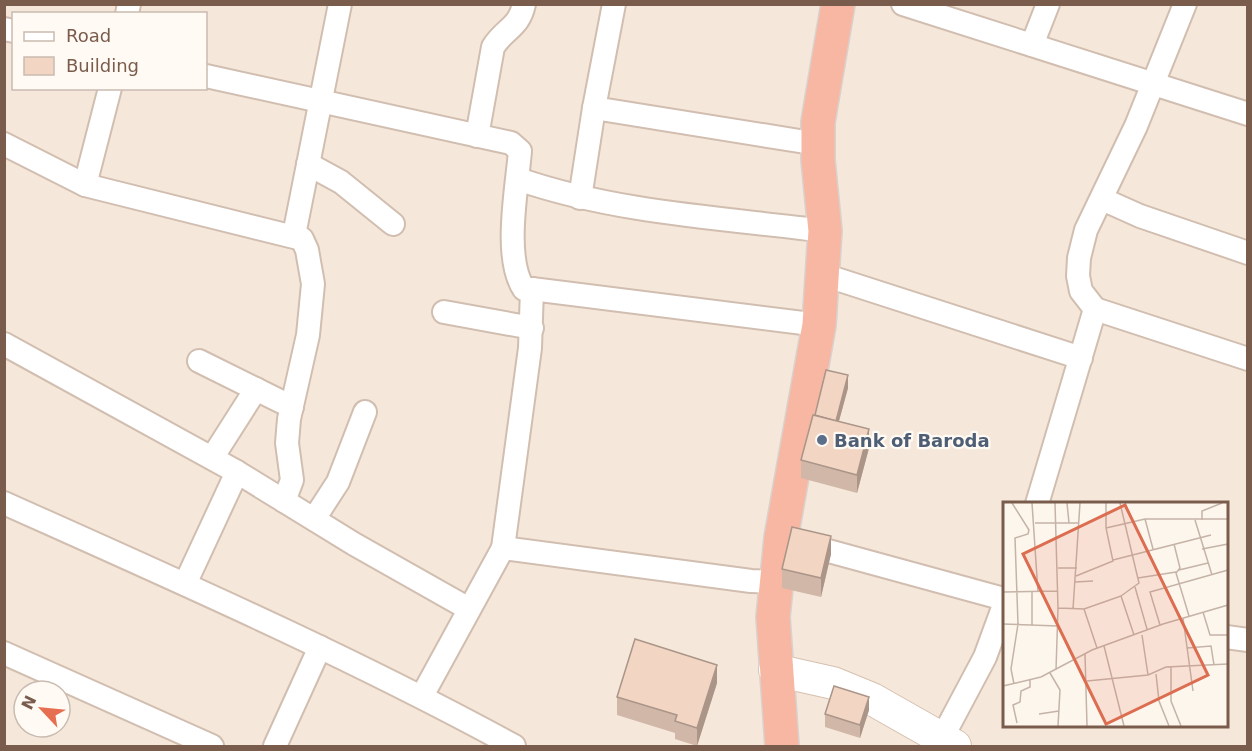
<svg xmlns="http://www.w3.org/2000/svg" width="1252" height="751" font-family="'DejaVu Sans',sans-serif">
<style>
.residential{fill:#f5e8da;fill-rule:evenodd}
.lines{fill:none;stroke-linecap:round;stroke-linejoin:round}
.street-casing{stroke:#d1beb0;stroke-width:26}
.secondary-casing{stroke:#d6c0b0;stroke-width:34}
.highway-casing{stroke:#dad1cd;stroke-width:36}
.street{stroke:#fff;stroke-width:22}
.secondary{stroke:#fff;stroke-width:32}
.highway{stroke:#f7b7a3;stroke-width:33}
.wall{fill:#d1b7a8}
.shaded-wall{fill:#aa9588}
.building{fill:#f3d5c3;stroke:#aa9588;stroke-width:1.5}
.service-dot{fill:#5c6f8a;stroke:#fffaf3;stroke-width:2}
.labels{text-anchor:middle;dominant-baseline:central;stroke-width:4.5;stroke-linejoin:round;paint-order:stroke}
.service-label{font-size:18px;font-weight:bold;fill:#4e5e75;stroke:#fffaf3;text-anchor:start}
.inset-road{fill:none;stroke:#c5b3a7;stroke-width:1.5}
.view{fill:#dc6d51;fill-opacity:0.15;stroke:#dc6d51;stroke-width:3}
.inset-edge{fill:none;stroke:#7a5c4d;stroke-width:3}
</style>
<rect width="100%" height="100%" fill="#fdf6ec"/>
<!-- residential -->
<path class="residential" d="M4 5H1247V746H5ZM14 14H206V88H14ZM1004 504H1226V726H1004ZM24 691H60V727H24Z"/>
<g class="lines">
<defs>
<g id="street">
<polyline points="614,4 594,108 818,144"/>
<polyline points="903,4 1248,114"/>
<polyline points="127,14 129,4"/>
<polyline points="4,29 14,31"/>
<polyline points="1032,45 1048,4"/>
<path d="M206 76 511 143 520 151C517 188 503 258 524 289H532"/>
<path d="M477 136 493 47C505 28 519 28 524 4"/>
<polyline points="4,144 85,185 302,239 307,250 313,284 308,335 289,419 287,443 292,480 284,501"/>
<polyline points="308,164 341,182 393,224"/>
<path d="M518 179C616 213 723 218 825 231"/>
<polyline points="85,185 110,88"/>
<polyline points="580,198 594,108"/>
<polyline points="1102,199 1140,216 1248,253"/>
<polyline points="294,235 340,4"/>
<polyline points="824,275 1081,358"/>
<polyline points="1095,309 1248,359"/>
<polyline points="444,312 532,328"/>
<polyline points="4,344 237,472 354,544 469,609"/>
<polyline points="199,361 292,407"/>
<polyline points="212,458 256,389"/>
<path d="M4 503C176 580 349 656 514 746"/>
<polyline points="1037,504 1095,309 1081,291 1078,276 1079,258 1086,230 1136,126 1185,4"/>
<polyline points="314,519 338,482 365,412"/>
<polyline points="803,544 1004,599"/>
<polyline points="503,548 530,348 532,289 819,325"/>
<polyline points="185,584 237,472"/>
<polyline points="1226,637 1248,640"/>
<polyline points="4,653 212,746"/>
<polyline points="422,696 503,548 751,581 777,582"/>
<polyline points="942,738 985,657 1004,605"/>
<polyline points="275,746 320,647"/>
</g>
<polyline id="secondary" points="775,670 833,683 872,699 955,746"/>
<polyline id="highway" points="782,746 773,617 781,538 819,325 825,231 818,160 818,122 838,4"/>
</defs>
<!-- street casing -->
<use href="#street" class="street-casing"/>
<!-- secondary casing -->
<use href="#secondary" class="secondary-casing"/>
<!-- highway casing -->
<use href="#highway" class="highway-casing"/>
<!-- street -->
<use href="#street" class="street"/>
<!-- secondary -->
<use href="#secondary" class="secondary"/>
<!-- highway -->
<use href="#highway" class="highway"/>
</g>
<!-- wall -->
<g class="wall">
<polygon points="848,388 839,421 869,448 857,493 801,478 801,460 815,415"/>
<polygon points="831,554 821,597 782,588 782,569"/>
<polygon points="717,683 697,746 675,739 675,733 617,715 617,697"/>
<polygon points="869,710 860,738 825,727 825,714"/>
</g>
<!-- shaded-wall -->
<g class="shaded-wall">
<polygon points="848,375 848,388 834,439 834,426"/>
<polygon points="869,429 869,448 857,493 857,475"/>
<polygon points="831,536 831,554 821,597 821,578"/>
<polygon points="717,665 717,683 697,746 697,728"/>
<polygon points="869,697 869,710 860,738 860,725"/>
</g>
<!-- building -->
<g class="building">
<polygon points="826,370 848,375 836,421 815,415"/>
<polygon points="813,415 869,429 857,475 801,460"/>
<polygon points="792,527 831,536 821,578 782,569"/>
<polygon points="635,639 717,665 697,728 675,721 677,715 617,697"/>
<polygon points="834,686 869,697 860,725 825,714"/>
</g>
<!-- markers -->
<circle class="service-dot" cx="822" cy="440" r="6"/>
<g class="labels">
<!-- service labels -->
<g class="service-label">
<text x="834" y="440">Bank of Baroda</text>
</g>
</g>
<!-- overview -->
<g transform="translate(1003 502)">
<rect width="225" height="225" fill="#fdf6ec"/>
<path class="inset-road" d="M9 1 26 28 25 32 12 36 15 122 8 167 11 182M29 1 35 90M52 1 55 106 53 168M64 1 66 21M117 1 136 81 118 94M142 17 150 47M192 18 209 73M199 18V9L219 1M32 21H76M103 26 142 17H225M171 42 177 66 173 71 186 114M199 47 225 42M110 58 208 33M55 66H74M176 68 205 61M73 74 110 59 103 26V1M135 76 173 70M72 80 90 79M132 85 144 127M0 90 55 89M55 106 81 107 94 146M70 107 77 1M81 107 118 94 131 133M200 110 207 133H225M180 116 190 189M0 122 55 124M29 123V90M157 123 147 90 225 68M139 133 145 173M101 144 121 224M184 146 208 144 211 163M82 152 84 224M168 165V199L178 224M47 171 57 188 55 224M153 172 156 199 166 224M84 179 145 173 163 165 225 162M0 184 38 175 89 148 160 122 225 103M36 212 56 209M14 221 10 203 17 200 18 189 27 185V178"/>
<path class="view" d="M122 3 205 173 103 222 20 52Z"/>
<rect width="225" height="225" class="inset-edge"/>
</g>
<!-- border -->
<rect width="1252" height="751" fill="none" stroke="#7a5c4d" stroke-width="12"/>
<!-- legend -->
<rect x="12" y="12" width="195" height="78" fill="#fffaf3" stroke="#cabbb1" stroke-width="1.5"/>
<rect x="24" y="32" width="30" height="9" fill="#ffffff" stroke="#cabbb1" stroke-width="1.5"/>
<text x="66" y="42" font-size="18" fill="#7a5c4d">Road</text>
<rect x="24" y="57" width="30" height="18" fill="#f3d5c3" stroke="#cabbb1" stroke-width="1.5"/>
<text x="66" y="72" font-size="18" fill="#7a5c4d">Building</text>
<!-- north arrow -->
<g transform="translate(42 709) rotate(296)"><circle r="28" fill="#fffaf3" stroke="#cabbb1" stroke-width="1.5"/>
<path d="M0-4.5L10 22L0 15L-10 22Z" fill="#e76f51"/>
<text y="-9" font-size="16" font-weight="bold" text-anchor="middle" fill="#7a5c4d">N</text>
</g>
</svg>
